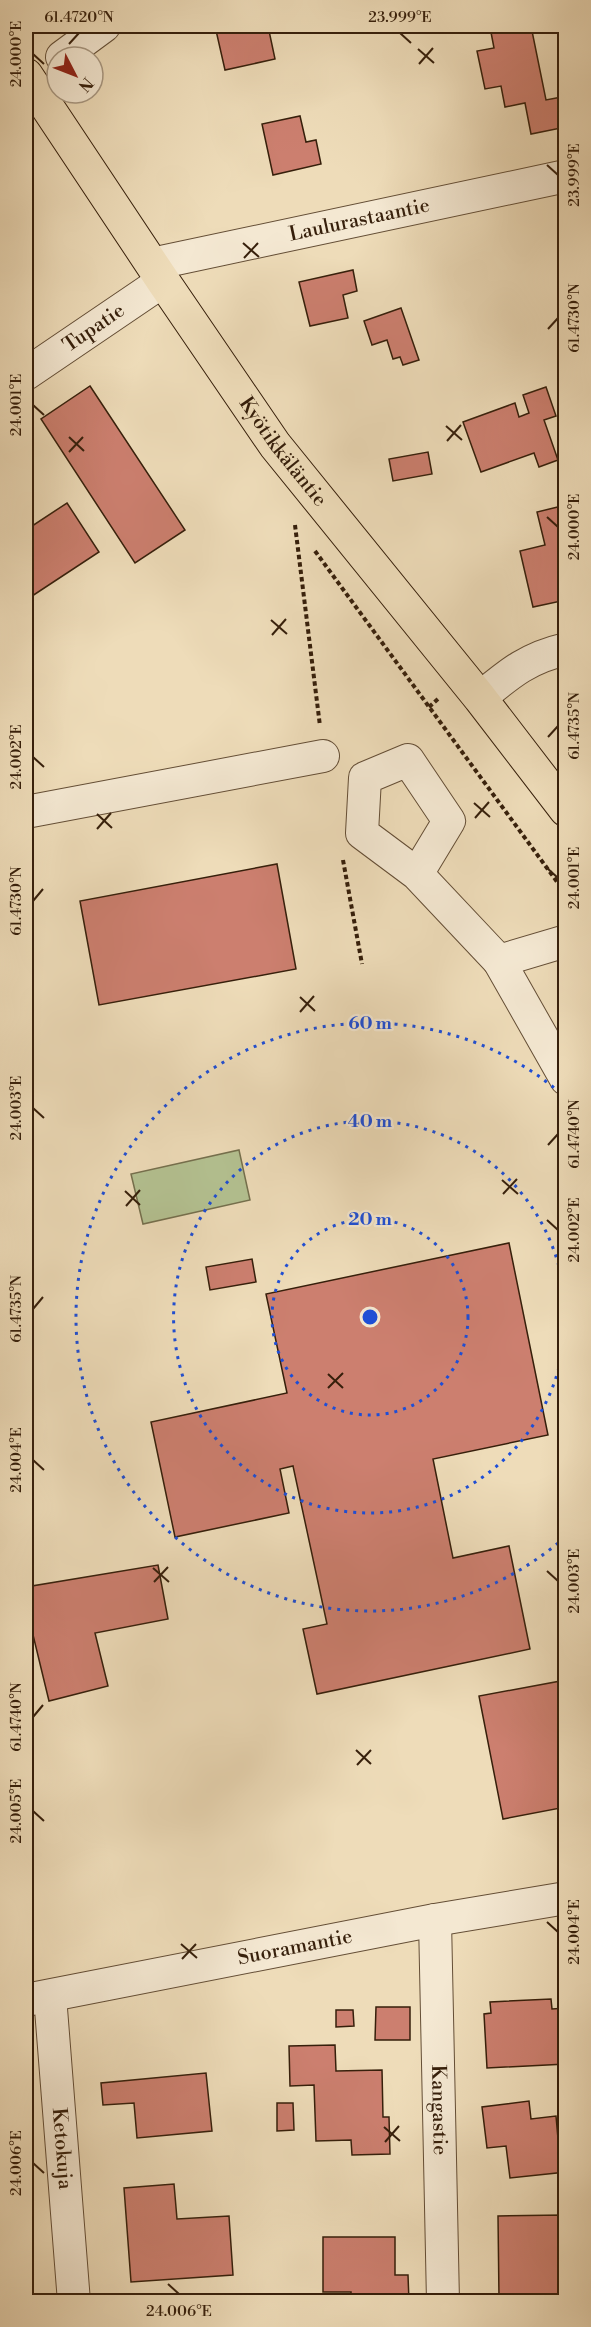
<svg xmlns="http://www.w3.org/2000/svg" width="591" height="2327" font-family="'Libre Bodoni',serif">
<style>
.green{fill:#b4c292;stroke:#75704e;stroke-width:1.5}
.building{fill:#cc7f6f;stroke:#361f0b;stroke-width:1.5}
.lines{fill:none;stroke-linecap:round;stroke-linejoin:round}
.minor-casing{stroke:#644e36;stroke-width:34}
.major-casing{stroke:#361f0b;stroke-width:35}
.path{stroke:#361f0b;stroke-width:4;stroke-dasharray:4.5 3;stroke-linecap:butt}
.minor{stroke:#f4e8d2;stroke-width:32}
.major{stroke:#eedcb9;stroke-width:33}
.ticks{fill:none;stroke:#361f0b;stroke-width:2}
.ring{fill:none;stroke:#1d4ed8;stroke-width:3;stroke-dasharray:3 6}
.labels{text-anchor:middle;dominant-baseline:central;stroke-width:4.5;stroke-linejoin:round;paint-order:stroke}
.street-label{font-size:20px;fill:#361f0b;stroke:#f4e8d2}
.centre{fill:#1d4ed8;stroke:#f4e8d2;stroke-width:3}
.ring-label{font-size:18px;text-anchor:middle;font-weight:bold;fill:#1d4ed8;stroke:#f4e8d2;stroke-width:4.5;stroke-linejoin:round;paint-order:stroke}
.neatline{fill:none;stroke:#361f0b;stroke-width:2}
.ticks-label{font-size:15px;text-anchor:middle;fill:#361f0b}
</style>
<rect width="100%" height="100%" fill="#eedcb9"/>
<filter id="stains"><feTurbulence type="fractalNoise" baseFrequency=".00333" numOctaves="4"/><feColorMatrix values="0 0 0 0 .2 0 0 0 0 .09 0 0 0 0 .02 0 0 0 .5 -.17"/></filter>
<radialGradient id="worn" r=".72"><stop offset=".6" stop-color="#630" stop-opacity="0"/><stop offset="1" stop-color="#630" stop-opacity=".3"/></radialGradient>
<!-- green -->
<polygon class="green" points="239,1150 250,1200 143,1224 131,1174"/>
<!-- building -->
<g class="building">
<polygon points="215,26 268,26 275,59 225,70"/>
<polygon points="496,26 531,26 546,100 562,97 566,127 531,134 525,103 505,107 501,86 485,89 477,51 494,48 490,27"/>
<polygon points="300,116 306,142 316,140 321,164 273,175 262,124"/>
<polygon points="353,270 357,291 343,295 348,318 310,326 299,282"/>
<polygon points="401,308 419,360 403,365 400,357 393,359 387,340 372,345 364,321"/>
<polygon points="90,386 185,530 135,563 41,419"/>
<polygon points="546,387 556,416 544,420 558,460 539,467 534,453 481,472 463,422 515,403 519,417 529,413 523,395"/>
<polygon points="428,452 432,474 393,481 389,459"/>
<polygon points="67,503 99,552 26,600 26,530"/>
<polygon points="566,505 566,600 533,607 520,551 545,545 537,512"/>
<polygon points="277,864 296,969 99,1005 80,901"/>
<polygon points="509,1243 548,1435 433,1459 453,1558 509,1546 530,1649 317,1694 303,1629 327,1624 293,1466 280,1469 289,1513 175,1537 151,1422 287,1393 266,1294"/>
<polygon points="252,1259 256,1282 210,1290 206,1267"/>
<polygon points="158,1565 168,1619 95,1633 108,1686 49,1701 26,1606 26,1587"/>
<polygon points="566,1680 566,1807 503,1819 479,1696"/>
<polygon points="551,1999 552,2009 566,2008 566,2064 487,2068 484,2014 491,2013 490,2002"/>
<polygon points="376,2007 410,2007 410,2040 375,2040"/>
<polygon points="336,2010 353,2010 354,2026 336,2027"/>
<polygon points="335,2045 336,2071 382,2070 383,2117 389,2117 390,2154 352,2155 351,2140 316,2141 314,2085 290,2086 289,2046"/>
<polygon points="206,2073 212,2131 137,2138 134,2103 103,2105 101,2083"/>
<polygon points="529,2101 531,2119 556,2116 559,2150 566,2150 566,2172 510,2178 506,2146 487,2148 482,2107"/>
<polygon points="277,2103 293,2103 294,2130 277,2131"/>
<polygon points="174,2184 177,2219 229,2216 233,2275 131,2282 124,2188"/>
<polygon points="564,2215 566,2298 499,2298 498,2216"/>
<polygon points="323,2237 395,2237 395,2275 408,2275 409,2302 351,2302 351,2292 323,2292"/>
</g>
<g class="lines">
<defs>
<g id="minor">
<polyline points="62,57 104,26"/>
<path id="s1" d="M152 264 566 176"/>
<path id="s2" d="M26 374 163 281"/>
<path d="M480 698C509 674 527 658 566 649"/>
<polyline points="26,812 323,756"/>
<polyline points="417,874 449,821 408,760 365,778 362,833 417,874 499,961 566,941"/>
<polyline points="499,961 566,1079"/>
<path id="s3" d="M435 1920 443 2302"/>
<path id="s4" d="M50 1996 74 2302"/>
<path id="s5" d="M26 2000 435 1920 566 1898"/>
</g>
<g id="major">
<path id="s6" d="M26 75 163 281 275 445 480 698 566 810"/>
</g>
</defs>
<!-- minor casing -->
<use href="#minor" class="minor-casing"/>
<!-- major casing -->
<use href="#major" class="major-casing"/>
<!-- path -->
<g class="path">
<polyline points="26,30 33,42"/>
<polyline points="295,525 320,726"/>
<polyline points="315,551 566,894"/>
<polyline points="429,707 439,698"/>
<polyline points="343,860 362,964"/>
</g>
<!-- minor -->
<use href="#minor" class="minor"/>
<!-- major -->
<use href="#major" class="major"/>
</g>
<!-- ticks -->
<path class="ticks" d="M400 33 411 43M69 44 79 33M418 49 434 63M33 54 44 64M419 64 433 48M547 165 558 175M243 243 259 257M244 258 258 243M548 329 558 318M33 405 44 415M446 426 462 440M69 437 84 451M447 441 461 425M69 452 83 437M547 517 558 527M271 620 287 634M272 635 286 619M548 737 558 726M33 757 44 767M474 803 490 817M97 814 112 828M475 818 489 802M97 829 111 813M547 868 558 878M33 901 43 889M300 997 315 1011M300 1012 314 996M33 1108 44 1118M548 1145 558 1134M502 1180 518 1194M125 1191 140 1205M503 1194 517 1179M126 1206 140 1190M547 1220 558 1230M33 1309 43 1297M328 1374 343 1388M328 1388 343 1373M33 1460 44 1470M153 1568 169 1582M547 1571 558 1581M154 1582 168 1567M33 1717 43 1705M356 1750 371 1764M357 1765 371 1750M33 1811 44 1821M547 1922 558 1932M181 1944 197 1958M182 1959 196 1944M384 2127 400 2141M385 2142 399 2126M33 2163 44 2173M168 2284 179 2294"/>
<!-- distance rings -->
<g class="ring">
<circle cx="370" cy="1317" r="98"/>
<path d="M565 1332A196 196 0 1 1 565 1302"/>
<path d="M565 1537A294 294 0 1 1 565 1097"/>
</g>
<g class="labels">
<!-- street labels -->
<g class="street-label">
<text stroke="none"><textPath href="#s1" startOffset="212">Laulurastaantie</textPath></text>
<text stroke="none"><textPath href="#s2" startOffset="82">Tupatie</textPath></text>
<text stroke="none"><textPath href="#s6" startOffset="456">Kyötikkäläntie</textPath></text>
<text stroke="none"><textPath href="#s5" startOffset="274">Suoramantie</textPath></text>
<text stroke="none"><textPath href="#s3" startOffset="190">Kangastie</textPath></text>
<text stroke="none"><textPath href="#s4" startOffset="153">Ketokuja</textPath></text>
</g>
</g>
<circle cx="370" cy="1317" r="9" class="centre"/>
<g class="ring-label">
<text x="370" y="1029">60 m</text>
<text x="370" y="1127">40 m</text>
<text x="370" y="1225">20 m</text>
</g>
<!-- margin -->
<rect width="591" height="2327" fill="none" stroke="#eedcb9" stroke-width="66"/>
<!-- north arrow -->
<g transform="translate(75 75) rotate(132)"><circle r="28" fill="#f4e8d2" stroke="#a89882" stroke-width="1.5"/>
<path d="M0-4.5L10 22L0 15L-10 22Z" fill="#8f2418"/>
<text y="-9" font-size="16" font-weight="bold" text-anchor="middle" fill="#361f0b">N</text>
</g>
<rect x="33" y="33" width="525" height="2261" class="neatline"/>
<g class="ticks-label">
<text x="79" y="22">61.4720°N</text>
<text x="400" y="22">23.999°E</text>
<text transform="translate(16 54) rotate(-90)" y="5">24.000°E</text>
<text transform="translate(574 175) rotate(-90)" y="5">23.999°E</text>
<text transform="translate(574 318) rotate(-90)" y="5">61.4730°N</text>
<text transform="translate(16 405) rotate(-90)" y="5">24.001°E</text>
<text transform="translate(574 527) rotate(-90)" y="5">24.000°E</text>
<text transform="translate(574 726) rotate(-90)" y="5">61.4735°N</text>
<text transform="translate(16 757) rotate(-90)" y="5">24.002°E</text>
<text transform="translate(574 878) rotate(-90)" y="5">24.001°E</text>
<text transform="translate(16 901) rotate(-90)" y="5">61.4730°N</text>
<text transform="translate(16 1108) rotate(-90)" y="5">24.003°E</text>
<text transform="translate(574 1134) rotate(-90)" y="5">61.4740°N</text>
<text transform="translate(574 1230) rotate(-90)" y="5">24.002°E</text>
<text transform="translate(16 1309) rotate(-90)" y="5">61.4735°N</text>
<text transform="translate(16 1460) rotate(-90)" y="5">24.004°E</text>
<text transform="translate(574 1581) rotate(-90)" y="5">24.003°E</text>
<text transform="translate(16 1717) rotate(-90)" y="5">61.4740°N</text>
<text transform="translate(16 1811) rotate(-90)" y="5">24.005°E</text>
<text transform="translate(574 1932) rotate(-90)" y="5">24.004°E</text>
<text transform="translate(16 2163) rotate(-90)" y="5">24.006°E</text>
<text x="179" y="2316">24.006°E</text>
</g>
<rect width="100%" height="100%" filter="url(#stains)"/>
<rect width="100%" height="100%" fill="url(#worn)"/>
</svg>
